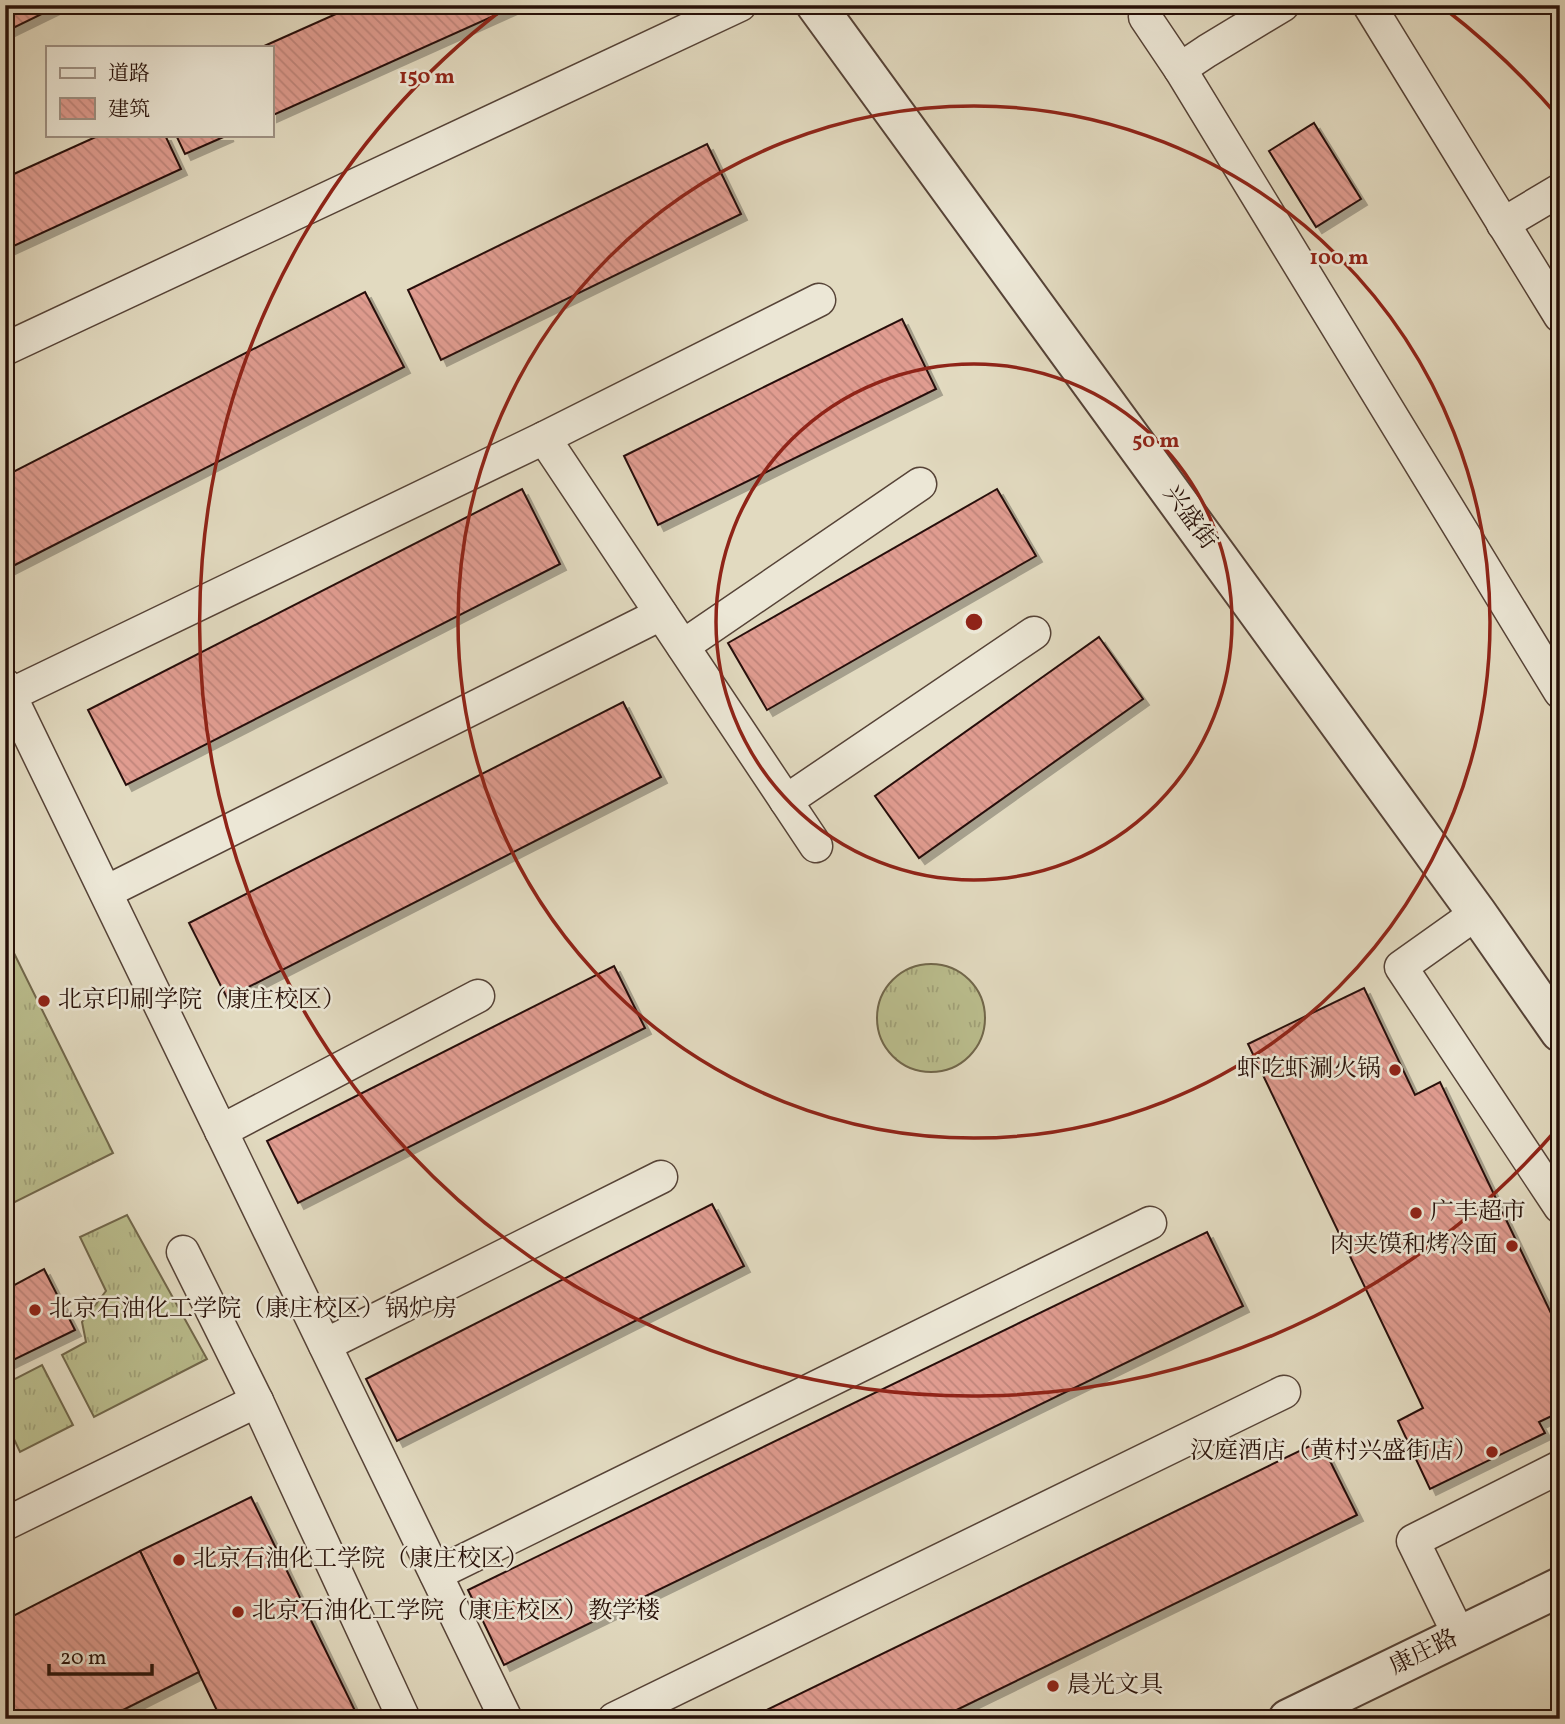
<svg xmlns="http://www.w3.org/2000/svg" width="1565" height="1724" font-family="Vollkorn,'Noto Serif SC',serif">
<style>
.grass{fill:url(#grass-tufts);stroke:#71674b;stroke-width:2}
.building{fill:url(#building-back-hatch);stroke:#281109;stroke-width:2;filter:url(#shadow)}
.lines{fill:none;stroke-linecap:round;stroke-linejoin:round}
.minor-casing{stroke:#564337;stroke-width:35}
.tertiary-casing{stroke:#564337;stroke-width:42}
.minor{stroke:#ece7d6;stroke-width:32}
.tertiary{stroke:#ece7d6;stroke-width:38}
.ring{fill:none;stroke:#8f2418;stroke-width:3.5}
.poi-dot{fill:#8f2418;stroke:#ece7d6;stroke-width:2.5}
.labels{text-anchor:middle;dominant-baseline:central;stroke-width:5;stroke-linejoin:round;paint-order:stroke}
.street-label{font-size:24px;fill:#281109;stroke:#ece7d6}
.poi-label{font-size:24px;fill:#281109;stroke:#ece7d6;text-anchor:start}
.centre{fill:#8f2418;stroke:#ece7d6;stroke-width:3.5}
.ring-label{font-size:21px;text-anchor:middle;font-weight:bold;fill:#8f2418;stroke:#ece7d6;stroke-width:5;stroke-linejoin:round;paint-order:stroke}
</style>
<defs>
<pattern id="grass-tufts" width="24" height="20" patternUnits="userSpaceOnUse" patternTransform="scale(1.75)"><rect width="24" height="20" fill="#babd8d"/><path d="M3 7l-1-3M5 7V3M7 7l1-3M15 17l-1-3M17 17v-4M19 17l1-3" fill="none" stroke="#a0a178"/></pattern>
<pattern id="building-back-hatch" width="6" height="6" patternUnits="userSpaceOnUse" patternTransform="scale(1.75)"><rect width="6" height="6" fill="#e09c90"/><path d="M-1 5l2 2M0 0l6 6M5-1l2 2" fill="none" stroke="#c0857b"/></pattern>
<filter id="shadow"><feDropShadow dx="6" dy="6" stdDeviation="0" flood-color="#0004"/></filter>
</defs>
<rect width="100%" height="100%" fill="#e2dac0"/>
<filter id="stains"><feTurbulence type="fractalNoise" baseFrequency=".00286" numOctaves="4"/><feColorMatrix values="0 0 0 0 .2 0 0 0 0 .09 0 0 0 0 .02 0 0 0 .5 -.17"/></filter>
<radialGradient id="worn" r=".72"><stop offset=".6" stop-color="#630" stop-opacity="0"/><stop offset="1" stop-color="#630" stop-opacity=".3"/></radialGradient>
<!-- grass -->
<g class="grass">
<polygon points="5,935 113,1153 5,1207"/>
<circle cx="931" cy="1018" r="54"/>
<polygon points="127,1215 207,1359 94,1417 62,1355 86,1342 82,1322 106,1291 80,1237"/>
<polygon points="42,1365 73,1425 20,1452 5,1420 5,1384"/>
</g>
<!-- building -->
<g class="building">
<polygon points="5,5 60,5 5,32"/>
<polygon points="356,5 518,5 271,116 271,47 262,47"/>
<polygon points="1314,123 1361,199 1316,227 1269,151"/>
<polygon points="100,135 165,135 181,169 5,250 5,178"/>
<polygon points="176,135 228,135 185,154"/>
<polygon points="707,144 741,214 441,360 408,290"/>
<polygon points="365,292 404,367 5,570 5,476"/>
<polygon points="902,319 936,389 658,525 624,456"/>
<polygon points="522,489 560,564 126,785 88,710"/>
<polygon points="997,489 1036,556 767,710 728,643"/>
<polygon points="1099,637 1143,699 919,858 875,796"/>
<polygon points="623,702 661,777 227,998 189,923"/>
<polygon points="614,966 645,1028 298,1203 267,1141"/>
<polygon points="1364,988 1415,1095 1440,1082 1560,1332 1560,1362 1553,1365 1560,1379 1560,1412 1539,1422 1545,1433 1430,1489 1398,1421 1423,1408 1248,1044"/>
<polygon points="712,1204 744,1266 397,1441 366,1379"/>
<polygon points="1207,1232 1243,1306 504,1665 468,1590"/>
<polygon points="44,1269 75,1330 5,1364 5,1290"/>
<polygon points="1320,1441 1357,1515 938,1719 748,1719"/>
<polygon points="251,1497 359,1719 221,1719 140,1551"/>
<polygon points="140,1551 199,1672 105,1719 5,1719 5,1620"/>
</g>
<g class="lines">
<defs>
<g id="minor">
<polyline points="1146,5 1145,17 1180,69 1560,692"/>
<polyline points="1369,5 1560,316"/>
<polyline points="1180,69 1207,51 1283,5"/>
<polyline points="1503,224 1560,190"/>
<polyline points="5,349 740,5"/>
<polyline points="544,438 816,846"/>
<polyline points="683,646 920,484"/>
<polyline points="5,685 506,1719"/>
<polyline points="10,695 544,438 819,300"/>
<polyline points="786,801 1034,633"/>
<polyline points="106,892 661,614"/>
<polyline points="1477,913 1401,967 1560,1207"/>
<polyline points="221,1131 478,996"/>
<polyline points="183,1252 257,1401 404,1719"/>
<polyline points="325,1345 661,1177"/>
<polyline points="5,1524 257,1401"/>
<polyline points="436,1574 1150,1223"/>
<polyline points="1459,1635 1413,1541 1560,1467"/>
<polyline points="614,1719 1284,1392"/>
</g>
<g id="tertiary">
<polyline points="816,5 1477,913 1560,1032"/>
<polyline points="1288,1719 1560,1587"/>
</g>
</defs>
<!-- minor casing -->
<use href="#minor" class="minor-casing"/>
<!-- tertiary casing -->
<use href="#tertiary" class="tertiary-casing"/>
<!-- minor -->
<use href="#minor" class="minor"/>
<!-- tertiary -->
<use href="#tertiary" class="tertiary"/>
</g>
<!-- distance rings -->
<g class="ring">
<circle cx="974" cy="622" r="258"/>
<circle cx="974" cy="622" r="516"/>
<path d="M1557 1129A773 773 0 1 1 503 9M1445 9A773 773 0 0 1 1557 115"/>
</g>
<!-- markers -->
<g class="poi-dot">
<circle cx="44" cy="1001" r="7"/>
<circle cx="1395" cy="1070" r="7"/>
<circle cx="1416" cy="1213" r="7"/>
<circle cx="1512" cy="1246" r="7"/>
<circle cx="35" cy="1310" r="7"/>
<circle cx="1492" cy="1452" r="7"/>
<circle cx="179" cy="1560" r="7"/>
<circle cx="238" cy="1612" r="7"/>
<circle cx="1053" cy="1686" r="7"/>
</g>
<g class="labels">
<!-- street labels -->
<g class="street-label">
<text transform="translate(1189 518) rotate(54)">兴盛街</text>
<text transform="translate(1424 1653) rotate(-26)">康庄路</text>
</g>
<!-- poi labels -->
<g class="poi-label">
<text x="58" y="1001">北京印刷学院（康庄校区）</text>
<text x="1381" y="1070" text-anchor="end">虾吃虾涮火锅</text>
<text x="1430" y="1213">广丰超市</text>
<text x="1498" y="1246" text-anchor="end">肉夹馍和烤冷面</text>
<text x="49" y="1310">北京石油化工学院（康庄校区）锅炉房</text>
<text x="1478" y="1452" text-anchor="end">汉庭酒店（黄村兴盛街店）</text>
<text x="193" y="1560">北京石油化工学院（康庄校区）</text>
<text x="252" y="1612">北京石油化工学院（康庄校区）教学楼</text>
<text x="1067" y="1686">晨光文具</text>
</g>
</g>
<circle cx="974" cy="622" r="10" class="centre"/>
<g class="ring-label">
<text x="427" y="83">150 m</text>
<text x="1339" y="264">100 m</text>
<text x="1156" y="447">50 m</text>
</g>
<!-- margin -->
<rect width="1565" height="1724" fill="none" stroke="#e2dac0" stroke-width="28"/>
<rect x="7" y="7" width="1551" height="1710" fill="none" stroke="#281109" stroke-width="3.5"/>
<rect x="14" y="14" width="1537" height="1696" fill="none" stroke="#281109" stroke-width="2"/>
<!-- legend -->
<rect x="46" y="46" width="228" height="91" fill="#ece7d6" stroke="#9e9184" stroke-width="2"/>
<rect x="60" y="68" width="35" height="10" fill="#ece7d6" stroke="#9e9184" stroke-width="2"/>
<text x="108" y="80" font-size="21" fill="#281109">道路</text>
<rect x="60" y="98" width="35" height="21" fill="url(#building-back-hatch)" stroke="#9e9184" stroke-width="2"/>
<text x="108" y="116" font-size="21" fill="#281109">建筑</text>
<!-- scale -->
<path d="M49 1664v10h103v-10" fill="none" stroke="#281109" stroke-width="3.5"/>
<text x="60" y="1664" font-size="21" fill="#281109" stroke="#ece7d6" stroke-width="5" paint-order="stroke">20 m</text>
<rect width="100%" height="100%" filter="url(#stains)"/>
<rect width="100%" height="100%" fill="url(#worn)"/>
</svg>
